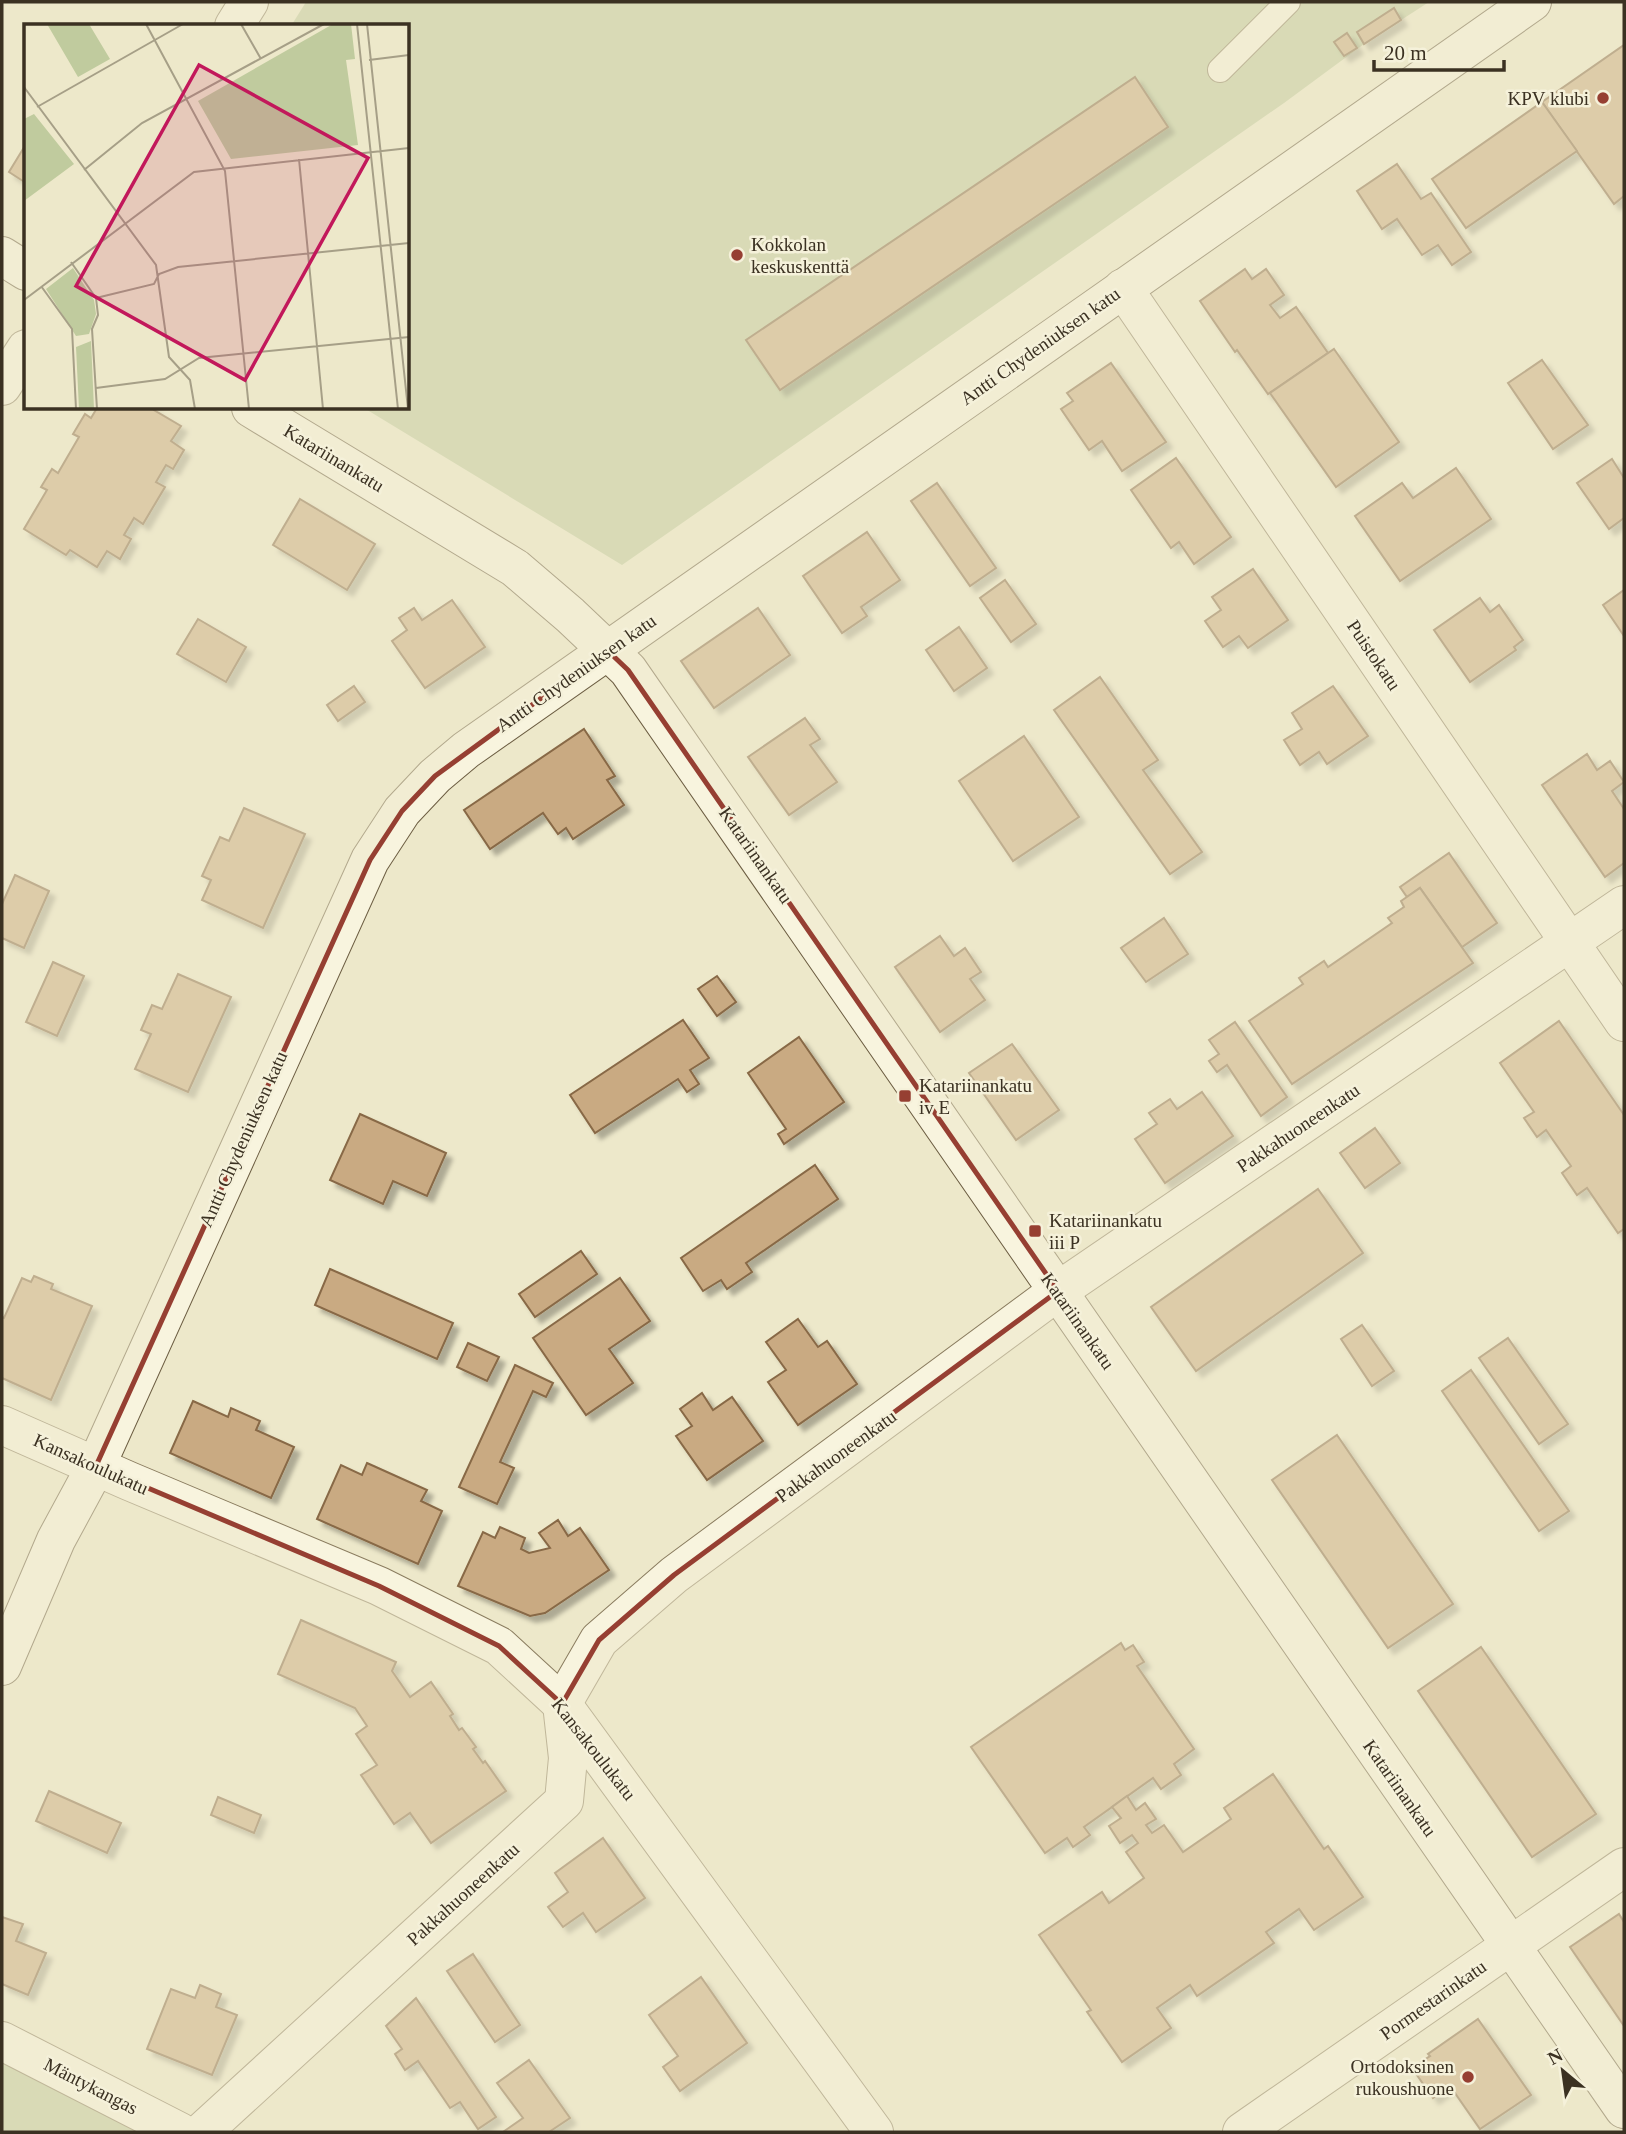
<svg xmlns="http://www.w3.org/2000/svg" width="1626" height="2134" font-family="'Times New Roman',serif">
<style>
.green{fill:#c0cb9e}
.building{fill:#c9aa82;stroke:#886946;stroke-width:2;filter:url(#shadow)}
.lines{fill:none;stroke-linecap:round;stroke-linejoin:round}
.lane-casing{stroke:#8a7c5f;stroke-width:26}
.street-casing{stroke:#8a7c5f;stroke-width:40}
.secondary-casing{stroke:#6c5d42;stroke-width:40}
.lane{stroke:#f8f4de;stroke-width:24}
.street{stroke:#f8f4de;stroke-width:38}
.secondary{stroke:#f8f4de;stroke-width:38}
.marked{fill:none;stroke:#963f32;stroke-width:5;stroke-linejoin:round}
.poi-dot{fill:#963f32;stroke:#f5f1da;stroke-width:2.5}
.labels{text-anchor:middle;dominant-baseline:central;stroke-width:5;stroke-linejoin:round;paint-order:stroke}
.poi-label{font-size:19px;fill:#3b3122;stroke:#f5f1da;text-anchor:start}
.street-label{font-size:19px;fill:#3b3122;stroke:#f5f1da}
.inset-road{fill:none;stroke:#a69f87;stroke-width:2}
.view{fill:#c2185b;fill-opacity:0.15;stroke:#c2185b;stroke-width:3.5}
.inset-edge{fill:none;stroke:#3b3122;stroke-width:3.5}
</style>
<defs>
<filter id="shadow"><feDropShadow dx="6" dy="6" stdDeviation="2" flood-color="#0004"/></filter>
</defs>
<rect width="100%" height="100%" fill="#ede8ca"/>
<!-- green -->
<g class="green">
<polygon points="306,2 1429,2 1364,44 1284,103 622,565 364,408 408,408 408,26 291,26"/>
<polygon points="2,2061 137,2132 2,2132"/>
</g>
<!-- building -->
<g class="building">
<polygon points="1394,8 1401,20 1364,44 1357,32"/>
<polygon points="1347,33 1357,48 1344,56 1334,42"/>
<polygon points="1624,45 1624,196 1614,204 1542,102"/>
<polygon points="1135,77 1168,127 780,390 746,340"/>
<polygon points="1542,102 1577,151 1466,228 1432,179"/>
<polygon points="26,144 26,183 9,172"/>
<polygon points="1397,164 1421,199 1431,193 1471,252 1452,265 1438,245 1422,255 1397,219 1382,229 1357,191"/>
<polygon points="1245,269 1252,279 1266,269 1284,295 1270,305 1280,318 1296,307 1328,353 1268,394 1237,350 1235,352 1200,301"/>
<polygon points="1334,349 1399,442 1336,487 1270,393"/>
<polygon points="1542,360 1588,425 1553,449 1508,383"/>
<polygon points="1111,363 1166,442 1122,471 1102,441 1089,450 1061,409 1073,401 1067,393"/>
<polygon points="97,408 155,408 154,410 181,426 171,441 184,450 173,469 166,465 156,482 165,487 143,524 134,518 124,535 131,539 120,559 107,551 97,567 70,550 66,555 24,529 47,490 41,487 52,469 58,473 79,437 73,434 85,414 91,418"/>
<polygon points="1176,458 1231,537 1194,564 1179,542 1171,548 1131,490"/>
<polygon points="1612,459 1624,478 1624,518 1609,529 1577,483"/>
<polygon points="1456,468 1491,519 1400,581 1355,516 1402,483 1413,498"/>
<polygon points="937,483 996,568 970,586 911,501"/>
<polygon points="300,499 375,544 347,590 273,545"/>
<polygon points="867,532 900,580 861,607 867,616 842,633 803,576"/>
<polygon points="1253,569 1288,620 1248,648 1239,636 1223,647 1205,621 1221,610 1212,597"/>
<polygon points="1005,580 1036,624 1011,642 980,598"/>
<polygon points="1624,590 1624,636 1603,605"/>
<polygon points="1480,598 1490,612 1499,605 1523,640 1514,647 1516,650 1470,682 1434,630"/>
<polygon points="452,600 485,647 425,688 392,641 407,630 399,618 414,608 422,620"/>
<polygon points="758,608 790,655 714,708 681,661"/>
<polygon points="198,619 246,647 226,682 177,654"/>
<polygon points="959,627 987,668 954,691 926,650"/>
<polygon points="1100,677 1158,760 1143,770 1202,852 1170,874 1054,710"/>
<polygon points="354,686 365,702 338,721 327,705"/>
<polygon points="1333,686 1368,736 1327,764 1319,752 1300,765 1284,740 1302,729 1292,713"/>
<polygon points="805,718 820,739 810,745 837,782 789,815 748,757"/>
<polygon points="584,729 615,776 607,780 624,805 573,839 566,828 558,834 543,813 490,849 464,810"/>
<polygon points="1024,736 1079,817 1013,861 959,781"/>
<polygon points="1587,754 1597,770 1610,761 1624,782 1612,791 1624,809 1624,863 1605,877 1542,785"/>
<polygon points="244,808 305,834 263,928 202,900 211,880 202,876 220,837 229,841"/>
<polygon points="1449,853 1497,923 1462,947 1420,888 1407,897 1400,887"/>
<polygon points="15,875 49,891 24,948 2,938 2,904"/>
<polygon points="1420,888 1473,963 1292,1084 1249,1021 1303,984 1299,978 1324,961 1328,967 1392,923 1388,918 1404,907 1401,901"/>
<polygon points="1164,918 1188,954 1146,982 1121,948"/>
<polygon points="940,936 954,956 965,948 981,972 970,979 985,1000 940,1032 895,967"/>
<polygon points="53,962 84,976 57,1036 26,1022"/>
<polygon points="178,974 231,997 188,1092 135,1069 151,1034 141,1030 152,1005 162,1009"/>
<polygon points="717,976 736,1002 717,1016 698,989"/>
<polygon points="683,1020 709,1058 690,1070 699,1084 687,1092 678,1079 595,1133 570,1095"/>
<polygon points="1559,1021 1624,1115 1624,1229 1618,1233 1587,1188 1577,1195 1562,1173 1571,1166 1546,1130 1537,1137 1524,1118 1534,1112 1500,1063"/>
<polygon points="1235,1022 1287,1097 1261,1116 1227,1065 1217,1072 1209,1061 1219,1054 1209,1040"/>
<polygon points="799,1037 844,1102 784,1144 778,1134 786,1129 748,1073"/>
<polygon points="1012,1044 1059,1110 1016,1140 969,1073"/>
<polygon points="1202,1092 1233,1136 1165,1183 1135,1139 1157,1124 1149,1113 1170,1099 1177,1109"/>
<polygon points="360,1114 446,1153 427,1196 393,1181 383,1204 330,1180"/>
<polygon points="1375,1128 1400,1163 1365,1188 1340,1153"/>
<polygon points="815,1165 838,1199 746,1263 752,1272 727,1289 721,1280 703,1291 681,1258"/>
<polygon points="1318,1189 1363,1253 1196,1371 1151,1307"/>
<polygon points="581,1251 597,1274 535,1317 519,1294"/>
<polygon points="330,1269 453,1323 437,1359 315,1305"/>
<polygon points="34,1276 53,1284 51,1289 92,1306 51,1400 2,1378 2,1317 4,1318 22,1278 31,1282"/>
<polygon points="620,1278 650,1321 609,1349 633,1383 586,1415 533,1338"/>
<polygon points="798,1319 818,1347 827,1341 857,1384 798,1425 768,1382 786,1370 766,1342"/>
<polygon points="1362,1325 1394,1371 1372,1386 1341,1339"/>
<polygon points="1508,1338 1568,1424 1539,1444 1479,1358"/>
<polygon points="468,1343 499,1357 487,1381 457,1367"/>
<polygon points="515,1365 553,1383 546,1397 533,1391 500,1462 514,1468 497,1504 459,1487"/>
<polygon points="1471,1370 1569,1511 1539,1531 1442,1391"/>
<polygon points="702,1393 713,1410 732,1397 763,1441 707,1480 676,1436 692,1426 680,1409"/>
<polygon points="193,1401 228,1417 231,1408 260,1421 256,1430 294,1447 271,1498 170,1453"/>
<polygon points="1337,1435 1453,1604 1388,1648 1272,1480"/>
<polygon points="367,1463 427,1490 421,1501 442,1511 418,1564 317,1519 341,1465 362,1475"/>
<polygon points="558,1520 568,1536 580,1528 609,1570 545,1613 530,1616 458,1586 483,1532 495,1538 500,1527 525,1538 521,1549 529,1553 550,1548 539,1533"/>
<polygon points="301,1620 396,1662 392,1671 410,1697 431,1682 453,1714 450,1716 459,1730 462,1728 476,1747 473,1749 483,1763 485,1761 506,1791 431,1843 410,1813 394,1824 361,1775 377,1765 356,1734 367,1726 355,1708 278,1674"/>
<polygon points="1121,1643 1125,1650 1133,1645 1144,1662 1137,1666 1194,1749 1174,1764 1181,1775 1161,1789 1153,1778 1084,1827 1090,1835 1073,1847 1067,1838 1045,1853 971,1747"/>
<polygon points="1481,1647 1596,1814 1532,1857 1418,1691"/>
<polygon points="1273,1774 1324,1849 1328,1846 1363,1897 1314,1930 1299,1909 1266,1932 1274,1943 1197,1996 1190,1985 1157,2008 1171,2028 1122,2062 1087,2012 1091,2010 1039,1935 1102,1892 1109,1903 1144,1878 1126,1852 1138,1843 1132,1835 1120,1843 1109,1826 1121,1818 1112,1807 1127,1796 1136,1810 1145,1803 1156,1819 1146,1825 1152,1833 1164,1825 1183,1852 1231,1819 1224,1808"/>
<polygon points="49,1791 121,1823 107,1853 36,1821"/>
<polygon points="218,1797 261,1815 254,1833 211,1815"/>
<polygon points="603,1838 645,1898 596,1932 583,1913 563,1927 548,1907 568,1892 555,1873"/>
<polygon points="1619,1914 1624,1922 1624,2026 1570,1947"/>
<polygon points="2,1917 23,1924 16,1941 46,1953 28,1995 2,1984"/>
<polygon points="473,1954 520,2025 495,2042 447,1971"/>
<polygon points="701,1977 747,2043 680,2091 663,2067 678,2056 649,2015"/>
<polygon points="200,1985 221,1994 216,2007 237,2015 212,2075 147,2049 171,1989 195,1998"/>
<polygon points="416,1998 496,2117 478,2129 460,2102 450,2108 418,2061 405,2070 395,2054 402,2049 386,2026"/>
<polygon points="1478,2019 1531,2095 1480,2129 1450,2086 1433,2098 1412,2068 1430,2056 1428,2054"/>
<polygon points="529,2060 570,2118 549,2132 503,2132 523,2118 497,2083"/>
</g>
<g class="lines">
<defs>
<polyline id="lane" points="1220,70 1288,2"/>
<g id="street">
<polyline points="234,26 249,2"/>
<polyline points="1123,288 1624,1022"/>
<polyline points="2,386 26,349"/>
<polyline points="2,1425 129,1481 379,1586 499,1646 562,1704 874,2132"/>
<polyline points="2,2041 180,2132"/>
<polyline points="202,2132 564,1801 568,1758 562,1704 599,1640 674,1575 1058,1291 1624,905"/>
<polyline points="1242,2132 1624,1867"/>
</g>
<g id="secondary">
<polyline points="2,256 26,271"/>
<polyline points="251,408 515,568 570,615 628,670 1624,2109"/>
<polyline points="2,1666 56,1540 96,1466 370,860 402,811 435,776 466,750 1532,2"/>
</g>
</defs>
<!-- lane casing -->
<use href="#lane" class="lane-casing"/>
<!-- street casing -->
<use href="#street" class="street-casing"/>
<!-- secondary casing -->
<use href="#secondary" class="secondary-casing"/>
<!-- lane -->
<use href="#lane" class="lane"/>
<!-- street -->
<use href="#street" class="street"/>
<!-- secondary -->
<use href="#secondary" class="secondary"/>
</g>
<!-- marked area -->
<path d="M0 0H1626V2134H0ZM607 650 628 670 1058 1291 674 1575 599 1640 562 1704 499 1646 379 1586 96 1466 370 860 402 811 435 776Z" fill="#ede8ca" fill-opacity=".55" fill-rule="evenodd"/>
<path class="marked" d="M607 650 628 670 1058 1291 674 1575 599 1640 562 1704 499 1646 379 1586 96 1466 370 860 402 811 435 776Z"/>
<!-- markers -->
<g class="poi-dot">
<circle cx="1603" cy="98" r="7"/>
<circle cx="737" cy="255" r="7"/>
<rect x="898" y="1089" width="14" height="14" rx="3.5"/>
<rect x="1028" y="1224" width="14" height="14" rx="3.5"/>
<circle cx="1468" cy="2077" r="7"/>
</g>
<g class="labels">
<!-- poi labels -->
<g class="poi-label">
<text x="1589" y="98" text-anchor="end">KPV klubi</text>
<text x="751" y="244">Kokkolan<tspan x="751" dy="22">keskuskenttä</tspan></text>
<text x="919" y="1085">Katariinankatu<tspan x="919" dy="22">iv E</tspan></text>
<text x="1049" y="1220">Katariinankatu<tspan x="1049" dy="22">iii P</tspan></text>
<text x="1454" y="2066" text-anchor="end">Ortodoksinen<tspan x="1454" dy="22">rukoushuone</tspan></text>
</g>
<!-- street labels -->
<g class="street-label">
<text transform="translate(1040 346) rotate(-35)">Antti Chydeniuksen katu</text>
<text transform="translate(334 458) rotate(31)">Katariinankatu</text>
<text transform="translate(1374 655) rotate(56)">Puistokatu</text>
<text transform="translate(576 673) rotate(-35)">Antti Chydeniuksen katu</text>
<text transform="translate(756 855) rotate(55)">Katariinankatu</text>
<text transform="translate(1298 1128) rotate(-34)">Pakkahuoneenkatu</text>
<text transform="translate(243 1139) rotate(-66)">Antti Chydeniuksen katu</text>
<text transform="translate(1078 1321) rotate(55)">Katariinankatu</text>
<text transform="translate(836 1456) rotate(-36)">Pakkahuoneenkatu</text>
<text transform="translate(91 1464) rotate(24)">Kansakoulukatu</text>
<text transform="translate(594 1749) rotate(52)">Kansakoulukatu</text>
<text transform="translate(1400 1788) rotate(55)">Katariinankatu</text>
<text transform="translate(463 1894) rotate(-42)">Pakkahuoneenkatu</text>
<text transform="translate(1433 2000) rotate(-35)">Pormestarinkatu</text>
<text transform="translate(91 2086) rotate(27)">Mäntykangas</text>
</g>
</g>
<!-- overview -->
<g transform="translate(24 24)">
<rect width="385" height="385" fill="#ede8ca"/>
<path d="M23 0H65L86 35 54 53ZM309 0H327L331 35 322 36 334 121 207 135 174 77ZM10 90 50 140 0 177V95ZM49 244 70 276 72 290 65 310 52 312 22 265ZM67 317 70 385H55L52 323Z" fill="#c0cb9e"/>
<path class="inset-road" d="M122 0 201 147 225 385M217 0 237 35M333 0 374 385M343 0 384 385M345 36 385 31M0 63 132 241 145 333 166 356 171 385M13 83 159 0M275 135 299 385M60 146 118 99 300 0M47 238 72 274 74 291 68 305 73 385M17 262 48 305 52 385M72 274 130 260 135 250 154 243 385 219M0 276 170 148 385 124M72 364 141 355 175 334 385 313"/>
<path class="view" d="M175 41 344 134 221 356 52 262Z"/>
<rect width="385" height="385" class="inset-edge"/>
</g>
<!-- border -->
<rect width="1626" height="2134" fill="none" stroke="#3b3122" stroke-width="7"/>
<!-- north arrow -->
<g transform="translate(1563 2071) rotate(331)" stroke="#f5f1da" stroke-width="5" paint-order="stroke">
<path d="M0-5L12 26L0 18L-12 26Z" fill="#3b3122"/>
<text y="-10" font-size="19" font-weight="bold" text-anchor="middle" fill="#3b3122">N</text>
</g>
<!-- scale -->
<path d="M1374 60v10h130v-10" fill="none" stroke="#3b3122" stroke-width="3.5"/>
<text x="1384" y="60" font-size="21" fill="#3b3122" stroke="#f5f1da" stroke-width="5" paint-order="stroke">20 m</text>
</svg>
